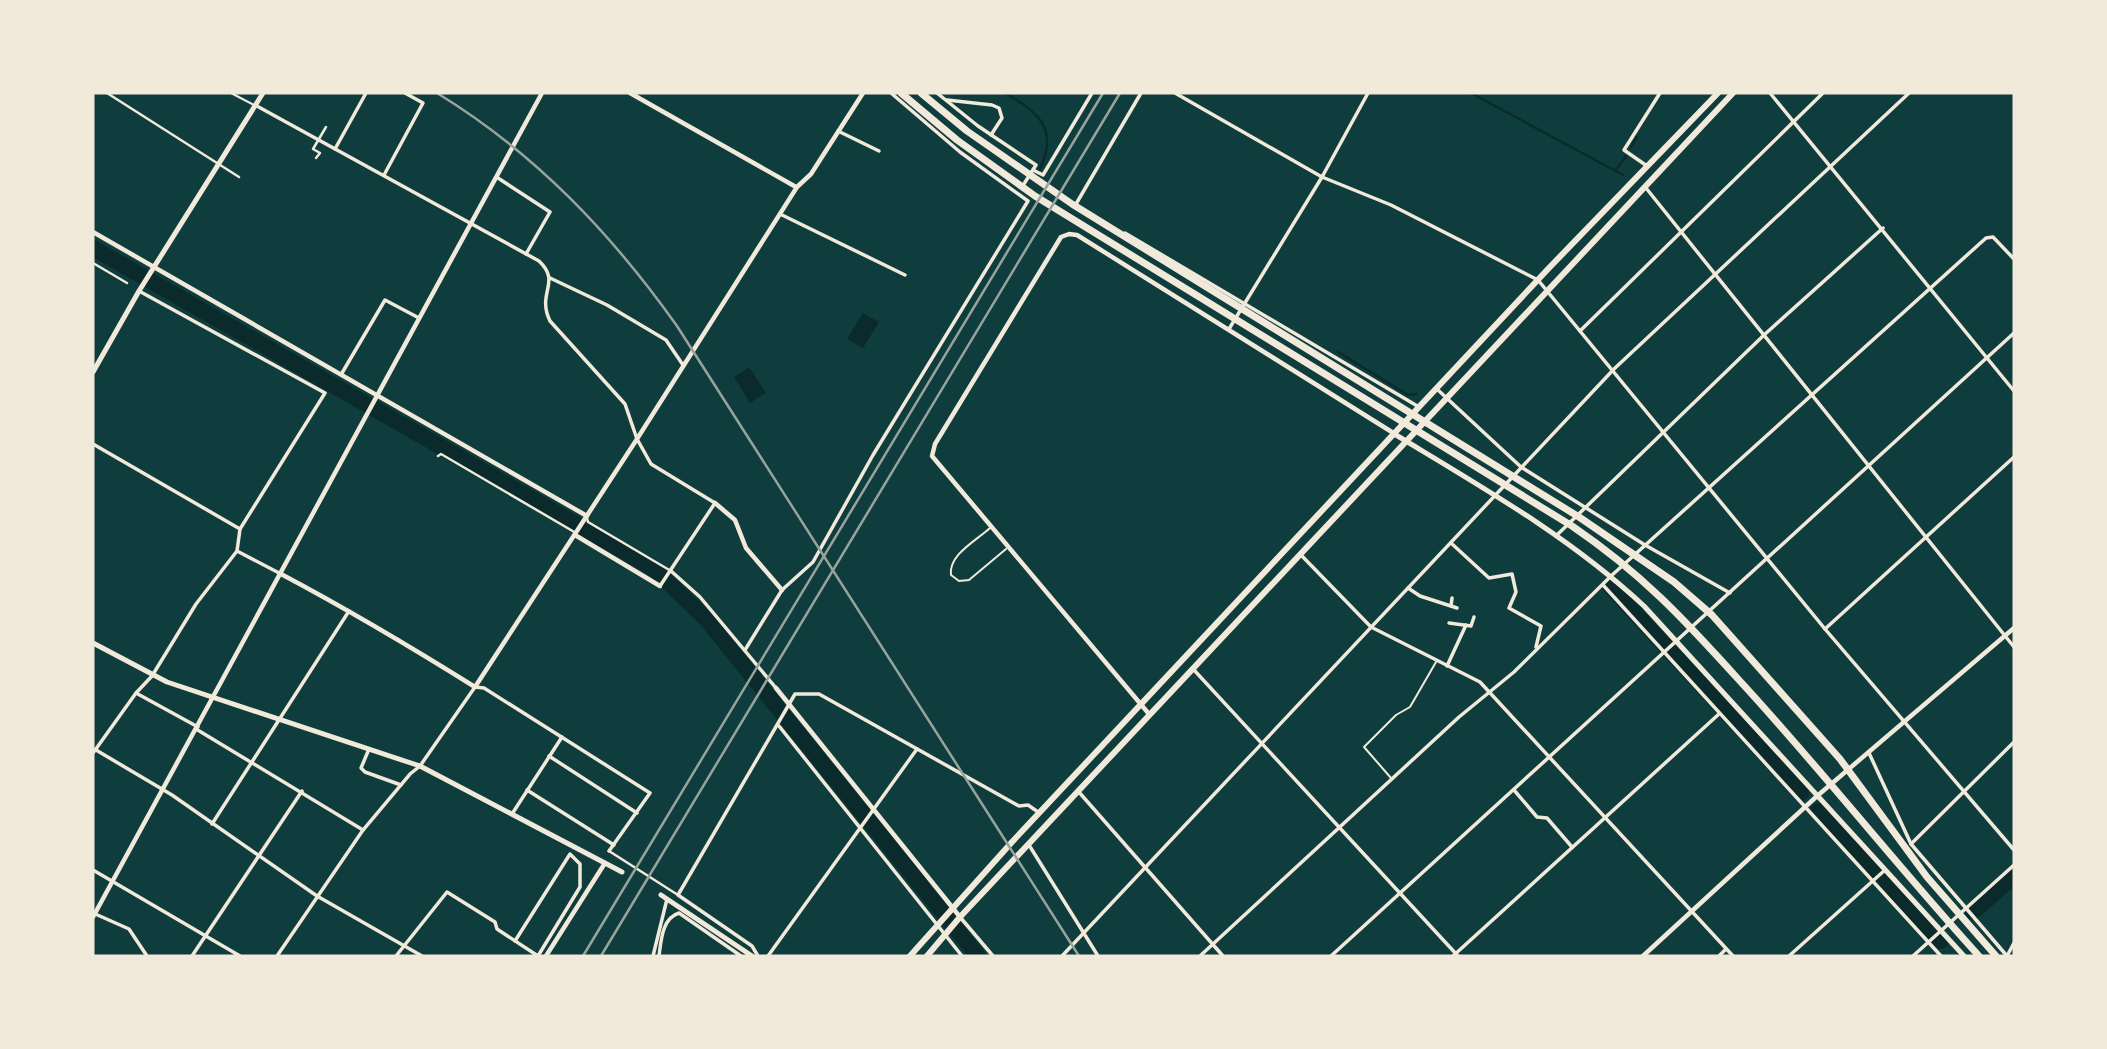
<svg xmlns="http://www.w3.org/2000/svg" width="2107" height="1049" font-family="'Source Sans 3',sans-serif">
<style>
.water{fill:#0a2a2b}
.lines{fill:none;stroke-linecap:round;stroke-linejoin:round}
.stream{stroke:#0a2a2b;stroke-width:2.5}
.river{stroke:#0a2a2b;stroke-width:16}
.service{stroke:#f1e9da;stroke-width:2}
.pedestrian{stroke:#f1e9da;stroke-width:2.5}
.minor{stroke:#f1e9da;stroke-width:3.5}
.tertiary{stroke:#f1e9da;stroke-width:4.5}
.secondary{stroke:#f1e9da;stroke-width:5}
.trunk{stroke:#f1e9da;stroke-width:6}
.motorway{stroke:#f1e9da;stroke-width:7}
.rail{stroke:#97a49c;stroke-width:2.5}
</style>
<rect width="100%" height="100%" fill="#0f3d3e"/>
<!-- water -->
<g class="water">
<polygon points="863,313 879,322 863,348 847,339"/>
<polygon points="749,367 766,393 750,403 734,377"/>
</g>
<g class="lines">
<!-- stream -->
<g class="stream">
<path d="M1005 93C1038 111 1059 129 1040 169"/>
<polyline points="1471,93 1623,175"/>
<polyline points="1631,147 1637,137"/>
<polyline points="1616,170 1626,156"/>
<polyline points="1338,352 1408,395 1416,394"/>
</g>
<!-- river -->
<g class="river">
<polyline points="93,248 653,568 706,619 978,956"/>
<polyline points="1610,586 1801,793"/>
<polyline points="1818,811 1941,941"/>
<polyline points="1973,912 2014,876"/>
</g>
<!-- service -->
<g class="service">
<polyline points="231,93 254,105"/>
<path d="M990 528C977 540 948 555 951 575L959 581 969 580 1006 549"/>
<polyline points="1391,778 1364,747 1396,715 1410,707 1436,662"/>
</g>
<!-- pedestrian -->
<g class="pedestrian">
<polyline points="107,93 239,177"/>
<polyline points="316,158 320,153 313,149 326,127"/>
<polyline points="93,263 127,283"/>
<polyline points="438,456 441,454 576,533"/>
<polyline points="587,518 588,522 671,571"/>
<polyline points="609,851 678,895"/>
</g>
<!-- minor -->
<g class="minor">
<polyline points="937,93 978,126 1036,165 1022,187"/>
<polyline points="1175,93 1322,177 1391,205 1538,280 1825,629 2014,850"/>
<polyline points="1770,93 2014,391"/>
<polyline points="947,100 992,105 999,108 1002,118 991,135"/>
<path d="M255 105 539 261C562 283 536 292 550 321L625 404 637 439 651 464 715 503 660 586"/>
<polyline points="838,131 879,151"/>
<polyline points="335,149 366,93"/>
<polyline points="1647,166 1624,150 1660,93"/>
<polyline points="1033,170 1043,175 1092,93"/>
<polyline points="384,175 423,103 405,93"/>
<polyline points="498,178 550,212 526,254"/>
<polyline points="1646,188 2014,647"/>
<polyline points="1076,204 1141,93"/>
<polyline points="780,214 905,275"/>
<polyline points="1125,233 1419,407"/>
<polyline points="550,278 607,305 666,340 683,365"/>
<polyline points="1229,329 1322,177 1368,93"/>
<polyline points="1580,331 1823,93"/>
<polyline points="342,373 385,300 419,318"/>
<polyline points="1438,390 1521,467 1645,545 1730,593"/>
<polyline points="93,444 240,529"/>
<polyline points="1558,534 1764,335 1883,228"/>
<polyline points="1451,543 1489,578 1512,574 1516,592 1509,608 1541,626 1536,647"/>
<polyline points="237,551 281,574"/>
<polyline points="1301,555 1371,627 1480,682 1733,956"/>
<polyline points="671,571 700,597 776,688"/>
<polyline points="1603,585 1941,956"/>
<polyline points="1408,588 1420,596 1457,608"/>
<polyline points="1451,606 1452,598"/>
<polyline points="1449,623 1471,626 1474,617"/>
<polyline points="1825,629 2014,457"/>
<polyline points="745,650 782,590 813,562 873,455 1028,201 960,152 891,93"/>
<polyline points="1447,666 1466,625"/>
<polyline points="1194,670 1458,956"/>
<polyline points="136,693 198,727"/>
<polyline points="779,726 962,956"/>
<polyline points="196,729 363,830"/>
<polyline points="369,749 361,768 365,772 401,785"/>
<polyline points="96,750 172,795 317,896 422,956"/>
<polyline points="93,753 136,693 152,676 196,604 237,551 240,529 325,393 139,291"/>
<polyline points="1869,753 1911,844 2007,956"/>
<polyline points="549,756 637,813"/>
<polyline points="527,790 614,845"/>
<polyline points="1514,790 1537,817 1547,818 1572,847"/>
<polyline points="1078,791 1223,956"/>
<polyline points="512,814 562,737"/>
<polyline points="212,824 349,611"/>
<polyline points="1911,844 2014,742"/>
<polyline points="1029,845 1098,956"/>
<polyline points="93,870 240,956"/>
<polyline points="93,913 129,929 147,956"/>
<polyline points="960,917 993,956"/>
<polyline points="515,941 570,854 580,864 580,887 538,956"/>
<polyline points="192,956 302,791"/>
<polyline points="277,956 363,830 410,774 420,766 475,687 484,688 650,793 609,851"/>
<polyline points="396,956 447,892 495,922 497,929 538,956"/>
<polyline points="653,956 667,899"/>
<path d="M659 956C661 941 662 918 679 913L741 956"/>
<polyline points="758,956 752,946 678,895 795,694 819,694 1019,806 1028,805 1038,812"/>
<polyline points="768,956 917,749"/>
<polyline points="1062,956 1614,369 1909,93"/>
<polyline points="1200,956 1459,717 1514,672 1611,576 1986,238 1993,237 2014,259"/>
<polyline points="1331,956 2014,333"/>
<polyline points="1453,956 1719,714"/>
<polyline points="1719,956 1726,949"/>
<polyline points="1789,956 1885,870"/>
<polyline points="1913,956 2014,865"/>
<polyline points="2007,956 2014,943"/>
</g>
<!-- tertiary -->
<g class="tertiary">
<polyline points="630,93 796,187"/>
<polyline points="93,232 587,516"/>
<polyline points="715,503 735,520 746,548 782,590"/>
<polyline points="575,535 660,586"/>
<path d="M281 574C347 609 411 647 475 687L637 439 797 187 811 174 863 93"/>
<polyline points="776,688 960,917"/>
<polyline points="1149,714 932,456 935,444 1061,237 1069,234 1077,235 1395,434"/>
<polyline points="93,917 542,93"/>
<polyline points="546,956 605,863"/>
<polyline points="1643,956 1816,797 2014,628"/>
</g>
<!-- secondary -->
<g class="secondary">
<polyline points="93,372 139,291 263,93"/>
<path d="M1396 435C1482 487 1570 537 1644 606L1964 956"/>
<polyline points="93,643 167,682 420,766 622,872"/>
<polyline points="661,895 752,956"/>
</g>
<!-- trunk -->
<g class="trunk">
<polyline points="910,956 1012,842 1548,269 1718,93"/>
<polyline points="927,956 960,917 1733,93"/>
</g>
<!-- motorway -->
<g class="motorway">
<path d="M901 93 957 140 1035 196 1572 526C1641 573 1683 618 1739 680 1822 770 1897 866 1979 956"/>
<polyline points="921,93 967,131 1072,204 1579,517 1674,582 1712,615 1840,759 1927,877 1996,956"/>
</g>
<!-- rail -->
<g class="rail">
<path d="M437 93C535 153 611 233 677 326L1079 956"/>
<polyline points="583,956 1103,93"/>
<polyline points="601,956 1120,93"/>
</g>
</g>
<!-- border -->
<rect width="2107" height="1049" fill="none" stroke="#f1e9da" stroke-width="189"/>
</svg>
